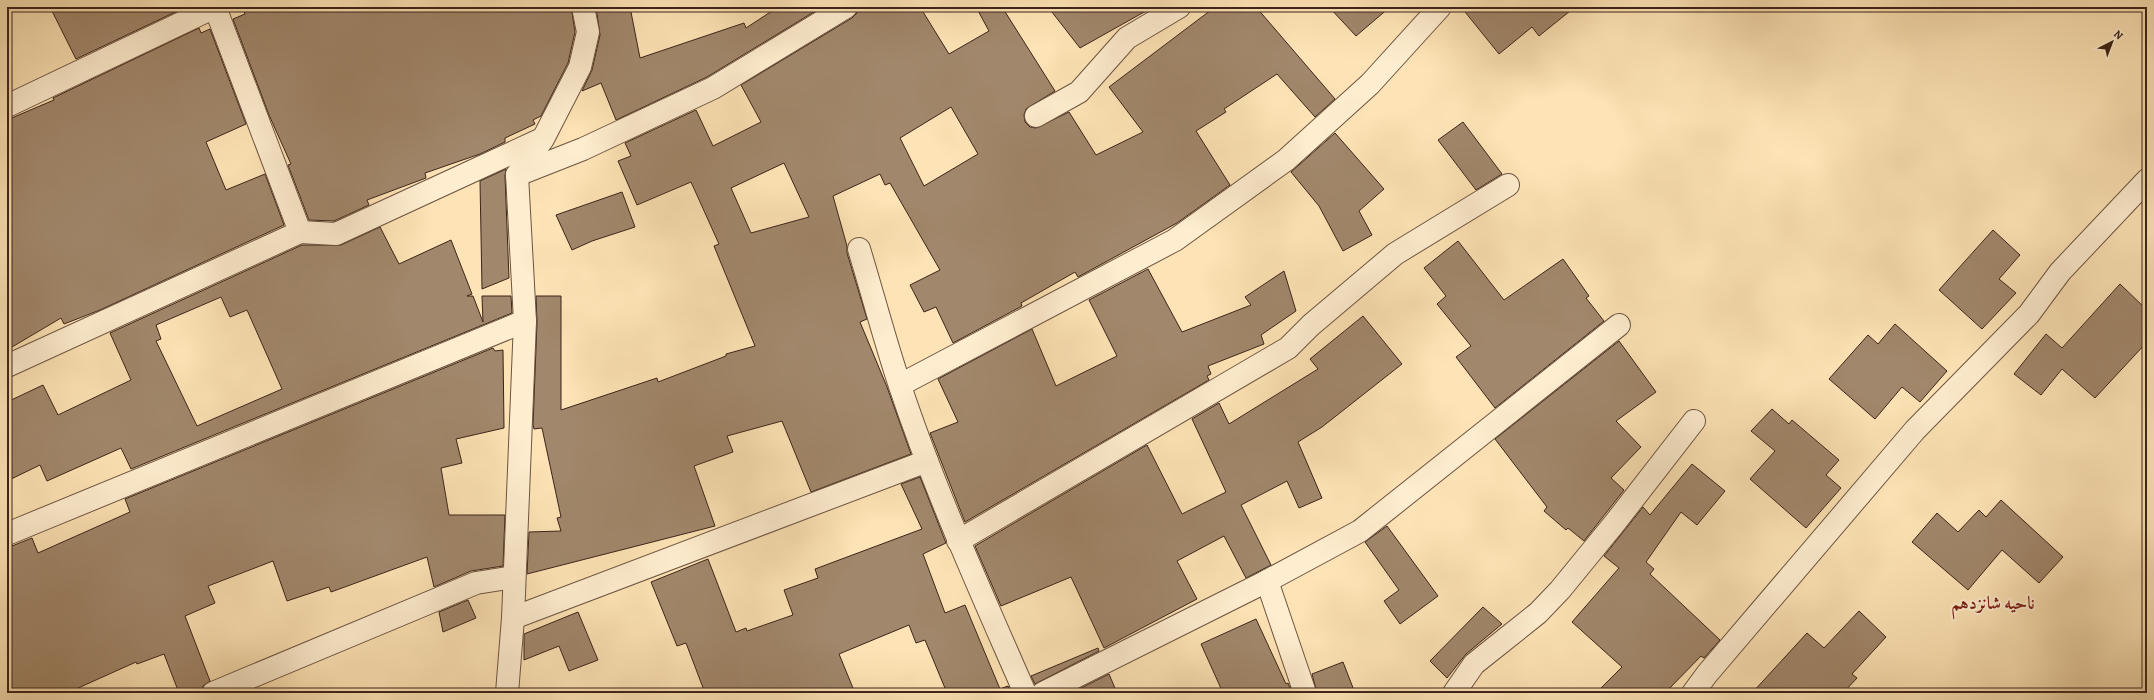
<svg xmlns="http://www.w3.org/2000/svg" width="2154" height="700" font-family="Alegreya,Amiri,serif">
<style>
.building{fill:#a1876b;stroke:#3d241a;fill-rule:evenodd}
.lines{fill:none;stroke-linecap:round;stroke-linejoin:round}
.minor-casing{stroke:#6d5441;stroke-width:24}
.minor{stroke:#feedcf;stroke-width:22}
.labels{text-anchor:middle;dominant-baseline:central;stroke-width:4;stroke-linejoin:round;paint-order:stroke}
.district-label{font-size:18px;font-weight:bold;fill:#7a1f14;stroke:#feedcf}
</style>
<rect width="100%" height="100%" fill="#fde3b5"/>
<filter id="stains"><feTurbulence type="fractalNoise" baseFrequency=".005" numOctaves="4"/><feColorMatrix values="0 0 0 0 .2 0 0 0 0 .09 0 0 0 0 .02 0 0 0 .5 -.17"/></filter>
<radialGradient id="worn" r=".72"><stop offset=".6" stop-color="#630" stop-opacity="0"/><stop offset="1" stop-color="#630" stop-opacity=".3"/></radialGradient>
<!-- building -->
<g class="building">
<polygon points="50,7 186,7 76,59"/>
<polygon points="243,7 571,7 575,32 568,63 541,116 533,120 535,124 505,138 505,142 480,154 425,173 426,178 367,200 369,205 334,221 309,220 288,165 291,164 269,115 233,19 245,14"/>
<polygon points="596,7 630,7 640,58 744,23 746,28 778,7 822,7 707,77 616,120 601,83 582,91 592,70 600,35"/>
<path d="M858 7H920L949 54 989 31 976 7H1002L1055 91 1026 109 1024 115 1025 122 1030 127 1036 128 1069 112 1096 155 1143 132 1109 87 1215 7H1256L1335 99 1315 117 1277 74 1224 109 1226 112 1196 131 1230 185 1177 223 1078 277 1075 272 1021 303 1022 306 953 343 936 307 924 312 910 285 940 270 890 183 885 185 880 174 833 196 847 246V253L867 319 860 322 887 387 911 454 811 492 782 421 727 436 733 452 694 466 715 526 527 574 529 532 561 531 557 518 561 517 542 428 534 429 533 425 537 322 536 296H561V410L657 378 658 382 726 356V354L755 346 714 246 719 244 691 182 637 205 618 161 631 156 625 143 696 110 713 146 761 122 741 85 852 18 857 13ZM951 107 978 154 924 186 900 138ZM784 163 809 217 751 233 731 188Z"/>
<polygon points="1048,7 1153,7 1080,48"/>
<polygon points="1329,7 1390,7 1356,36"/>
<polygon points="1461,7 1575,7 1539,36 1532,27 1499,54"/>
<polygon points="199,28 201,33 210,29 246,124 206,142 226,190 265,174 284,225 100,310 64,324 61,318 7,350 7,120 54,100 53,98"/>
<polygon points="1463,122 1502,174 1476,190 1438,140"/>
<polygon points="1335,133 1384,189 1359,211 1372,235 1343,251 1319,206 1291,172"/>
<polygon points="506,169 505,176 509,278 482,289 480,181"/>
<polygon points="622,192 635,227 592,241 572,250 556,215"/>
<path d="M380 227 399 264 451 240 472 294 467 296H473L483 322 482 296H511L512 313 131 469 121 448 47 481 40 465 7 481V402L43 385 58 415 131 380 110 333 302 245H341ZM221 297 230 317 247 310 282 389 197 426 156 341 161 339 156 325Z"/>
<polygon points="1993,230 2020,255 1999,279 2016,293 1982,329 1939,290"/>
<polygon points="1458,241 1504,300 1563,259 1589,296 1586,298 1604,321 1495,408 1456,357 1471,346 1437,304 1446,296 1424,268"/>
<polygon points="1148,269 1182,332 1251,305 1245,297 1284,271 1296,311 1261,335 1264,344 1208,366 1211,374 1207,376 1209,380 965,522 930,433 958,422 938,379 1032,329 1056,386 1117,356 1089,300"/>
<polygon points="2120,284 2147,310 2147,342 2095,398 2062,369 2041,395 2014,374 2046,334 2062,348"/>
<polygon points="1363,316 1402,364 1322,427 1298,442 1322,498 1299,508 1287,481 1241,505 1271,565 1246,578 1224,536 1177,561 1197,599 1104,648 1071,577 1001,606 975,546 1147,445 1182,514 1226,492 1192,419 1219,403 1229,424 1318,369 1310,359"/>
<polygon points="1895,324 1947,371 1920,402 1902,387 1875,419 1829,379 1868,335 1878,344"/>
<polygon points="1619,341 1656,392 1616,421 1641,447 1611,478 1624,490 1584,541 1568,528 1566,530 1544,511 1547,507 1495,439"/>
<polygon points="493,348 495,351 503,350 504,428 456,439 462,463 441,468 449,515 505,515 503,566 471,571 434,587 427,557 331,592 329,587 287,601 273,561 208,586 215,603 185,616 210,681 203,686 201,693 179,693 164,654 137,664 136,662 67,693 7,693 7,548 32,538 38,553 130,512 125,499"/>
<polygon points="1772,409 1789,424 1792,420 1839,460 1826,475 1841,488 1806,528 1750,479 1775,451 1751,431"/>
<polygon points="1692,464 1725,491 1697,525 1681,512 1646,562 1654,569 1650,574 1720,640 1704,658 1701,656 1665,693 1596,693 1622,667 1572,622 1619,568 1604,556 1643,507 1650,515"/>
<polygon points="920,477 946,543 923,554 945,613 965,605 1000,689 1008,686 1011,693 947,693 925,640 916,643 909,625 839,654 855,693 705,693 686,643 677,646 651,582 708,559 736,632 746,628 747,631 793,615 784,590 818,578 815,569 922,529 901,484"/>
<polygon points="2001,500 2063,557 2039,583 2002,550 1968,590 1912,542 1937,513 1958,532 1979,510 1986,517"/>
<polygon points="1387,526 1438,596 1400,624 1384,601 1399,590 1365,542"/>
<polygon points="468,600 476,618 443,632 439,612"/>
<polygon points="1483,607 1502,624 1466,654 1447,678 1430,661"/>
<polygon points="1859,611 1886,637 1852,674 1857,678 1843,693 1752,693 1807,633 1824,648"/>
<polygon points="578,612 598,660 569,671 559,646 524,660 524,634"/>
<polygon points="1256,619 1286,684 1288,683 1292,693 1223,693 1201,644"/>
<polygon points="1098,648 1099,651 1035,684 1031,676"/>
<polygon points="1343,662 1355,693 1317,693 1312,674"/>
<polygon points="1109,674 1117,693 1071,693"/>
</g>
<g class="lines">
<defs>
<g id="minor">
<polyline points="215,7 300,232 336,234 542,139"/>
<polyline points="7,106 215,7"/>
<polyline points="1036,116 1079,92 1127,38 1179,7"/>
<polyline points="517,175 583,149 713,88 846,7"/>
<path d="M859 249C873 295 885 341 900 386 935 491 981 592 1025 693"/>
<polyline points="7,366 300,232"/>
<polyline points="900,385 1175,240 1286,160 1370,84 1440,7"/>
<polyline points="7,534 525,321"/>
<polyline points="958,541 1288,348 1311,325 1395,254 1508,185"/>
<polyline points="1267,581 1305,693"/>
<polyline points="513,618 927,461"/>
<polyline points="213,693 476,583 514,577"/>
<polyline points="507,693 513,618 525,321 517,175 543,139 580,67 588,32 583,7"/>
<polyline points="1043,693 1267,581 1360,531 1619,325"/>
<polyline points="1454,693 1474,664 1538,613 1560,590 1614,524 1694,421"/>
<polyline points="1693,693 1707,674 1915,430 2029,314 2060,272 2147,180"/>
</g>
</defs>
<!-- minor casing -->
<use href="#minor" class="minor-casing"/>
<!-- minor -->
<use href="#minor" class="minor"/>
</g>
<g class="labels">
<!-- district labels -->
<g class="district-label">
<text x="1993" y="603">ناحیه شانزدهم</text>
</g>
</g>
<!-- margin -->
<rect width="2154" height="700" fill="none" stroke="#fde3b5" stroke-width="24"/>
<rect x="8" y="8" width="2138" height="684" fill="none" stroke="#3d241a" stroke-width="2"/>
<rect x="12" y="12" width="2130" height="676" fill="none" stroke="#3d241a"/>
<!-- north arrow -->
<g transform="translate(2112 42) rotate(42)" stroke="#feedcf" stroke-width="3" paint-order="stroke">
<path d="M0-3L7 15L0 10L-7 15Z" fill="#3d241a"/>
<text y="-6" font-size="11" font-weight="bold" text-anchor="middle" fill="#3d241a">N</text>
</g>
<rect width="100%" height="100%" filter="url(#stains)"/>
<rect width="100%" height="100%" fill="url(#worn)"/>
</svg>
